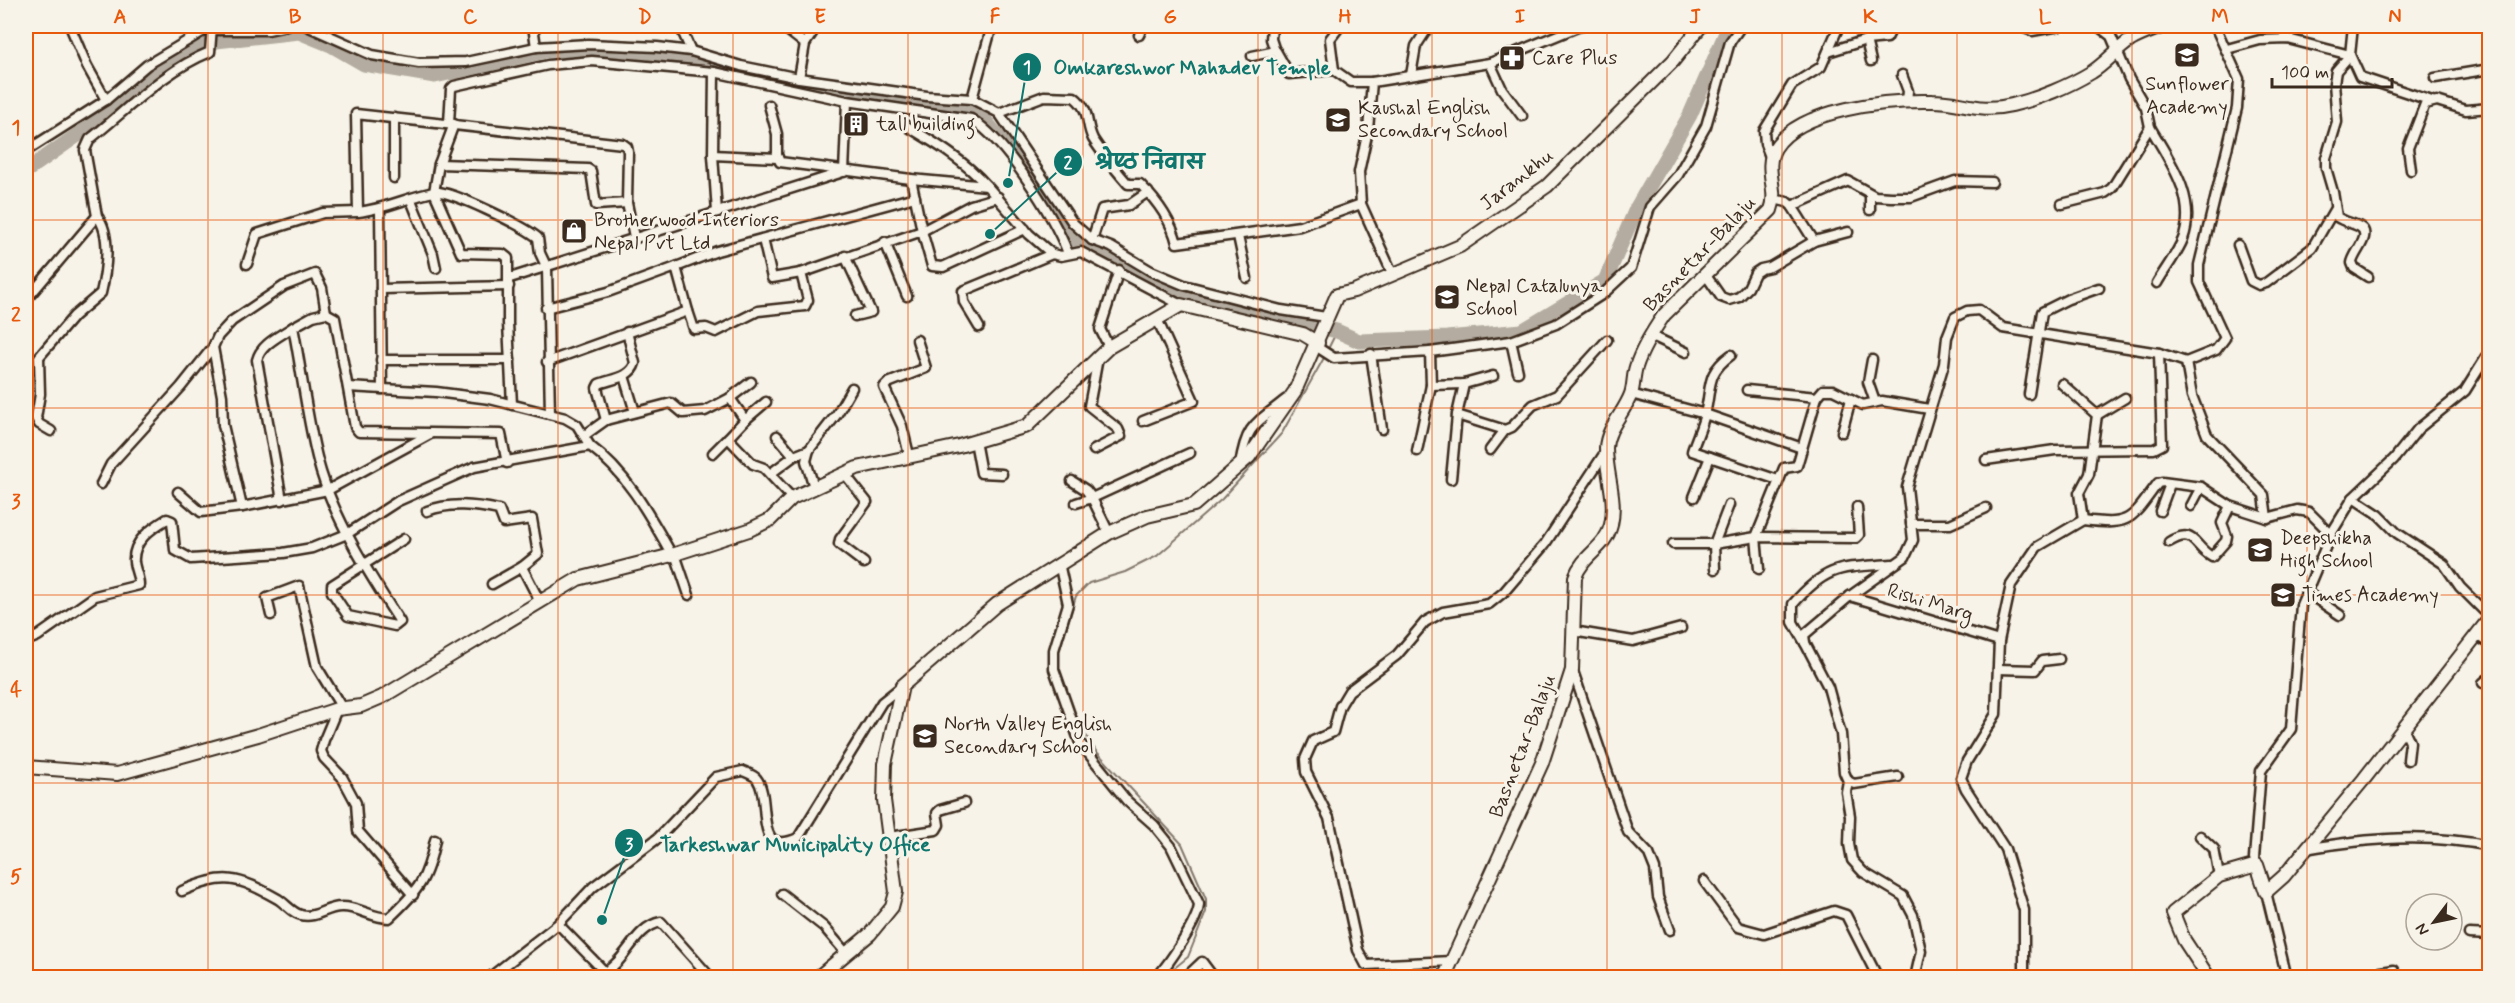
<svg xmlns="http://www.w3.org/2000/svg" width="2515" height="1003" font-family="Mynerve,'Playpen Sans Deva',sans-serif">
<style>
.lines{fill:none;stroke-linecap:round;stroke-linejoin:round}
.stream{stroke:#84786c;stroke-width:2}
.river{stroke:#b4aca0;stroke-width:15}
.street-casing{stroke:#3b2a1e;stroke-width:13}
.secondary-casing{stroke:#3b2a1e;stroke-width:16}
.street{stroke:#f7f3e8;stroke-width:8}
.secondary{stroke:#f7f3e8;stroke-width:12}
.grid{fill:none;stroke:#e8590c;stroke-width:1.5;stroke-opacity:0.55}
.labels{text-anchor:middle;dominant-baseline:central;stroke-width:6;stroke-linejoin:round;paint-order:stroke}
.poi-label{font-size:20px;fill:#3b2a1e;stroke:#f7f3e8;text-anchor:start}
.street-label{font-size:20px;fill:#3b2a1e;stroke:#f7f3e8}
.leader{fill:none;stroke:#0f766e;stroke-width:2}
.callout-dot{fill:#0f766e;stroke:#f7f3e8;stroke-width:2}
.mark-label{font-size:18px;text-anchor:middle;font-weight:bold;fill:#fff}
.callout-label{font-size:21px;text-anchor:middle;font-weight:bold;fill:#0f766e;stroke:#f7f3e8;stroke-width:6;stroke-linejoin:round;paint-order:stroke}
.neatline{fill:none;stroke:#e8590c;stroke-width:2}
.grid-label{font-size:20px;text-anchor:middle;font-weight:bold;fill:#e8590c}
</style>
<rect width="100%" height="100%" fill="#f7f3e8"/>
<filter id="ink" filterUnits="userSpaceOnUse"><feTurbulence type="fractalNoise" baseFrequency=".0167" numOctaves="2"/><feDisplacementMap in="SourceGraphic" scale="12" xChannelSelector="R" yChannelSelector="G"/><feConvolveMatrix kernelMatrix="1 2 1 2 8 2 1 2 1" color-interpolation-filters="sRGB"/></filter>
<g filter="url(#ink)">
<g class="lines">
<!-- stream -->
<g class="stream">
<polyline points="1327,351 1337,331"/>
<polyline points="1058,655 1076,596 1089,583 1125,572 1157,556 1222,499 1282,433 1325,356"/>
<polyline points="1076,720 1096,751 1182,844 1206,899 1206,912 1188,957 1162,978"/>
</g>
<!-- river -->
<path class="river" d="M26 171 112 111 135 83 216 41 299 32 331 45 364 64 435 76 550 50 686 57 701 64C749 75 798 86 846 94 891 102 935 104 979 113L1051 202 1080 244 1181 295 1337 331 1359 341 1447 338 1522 331 1605 281 1636 209 1690 115 1729 26"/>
<defs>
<g id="street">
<polyline points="70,26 87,66 106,100"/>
<polyline points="307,26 372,55 419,63 466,62 536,47 589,44 657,47 691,51 741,66 799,78 927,96 972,99 999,113 1073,223 1092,240 1111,247 1151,271 1184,285 1281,310 1326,317"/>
<polyline points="533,26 536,47"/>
<polyline points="680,26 691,51"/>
<polyline points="782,26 805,44"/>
<polyline points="1272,26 1271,39 1275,51"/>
<polyline points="2019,26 2032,31 2060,26"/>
<polyline points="2286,26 2288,39"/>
<path d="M2353 26 2350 55 2336 71 2334 83 2337 122 2326 158V168L2333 192 2337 217C2344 222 2353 223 2360 227 2373 235 2353 253 2352 263L2354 268 2368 277"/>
<polyline points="212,30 268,30 287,26"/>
<polyline points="1139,35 1143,26"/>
<polyline points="1866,40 1871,61"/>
<polyline points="2227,49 2260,40 2288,39 2350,55 2360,77 2432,101"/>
<polyline points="1828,52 1866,40 1887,38 1893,26"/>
<polyline points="1252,56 1276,51 1289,74 1334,70 1351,82 1372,82"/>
<polyline points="1490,63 1502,89 1522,116"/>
<polyline points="1334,70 1330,39 1340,26"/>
<polyline points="714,72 713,155 717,212"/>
<polyline points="1411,75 1416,46 1429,26"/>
<polyline points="1902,75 1908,91 1907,101"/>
<polyline points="799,78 805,44 817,26"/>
<polyline points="2435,78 2490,69"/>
<polyline points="972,99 990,33 997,26"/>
<path d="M847 101 971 119C1006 140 1053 215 1068 253"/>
<path d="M999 113 1044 96 1074 97C1091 110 1085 123 1093 139 1103 155 1116 170 1128 184H1140C1157 201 1171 220 1177 243L1300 226 1361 204"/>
<polyline points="394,118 394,178"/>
<polyline points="449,123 451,89 454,86 548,65 592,61 714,72 847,101 844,172"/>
<path d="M905 125C935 143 964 160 987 186"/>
<path d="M2150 127C2169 160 2198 198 2183 239 2177 254 2165 269 2157 283"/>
<polyline points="26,151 106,100 147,65 212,26"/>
<polyline points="713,155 778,158"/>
<polyline points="1771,159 1765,144 1764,131 1792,85 1821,67 1839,26"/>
<polyline points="439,164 454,124"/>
<polyline points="2411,170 2408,148 2425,104 2437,101 2466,110 2490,108"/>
<polyline points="911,179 987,186 1029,234 1052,254 1061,256 1081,252 1181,305"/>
<polyline points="1870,194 1870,210"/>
<polyline points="998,197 971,205 922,231 932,266 943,267 1025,229"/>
<polyline points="1774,199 1787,202 1792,206 1814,241"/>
<polyline points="411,200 433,254 436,268"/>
<polyline points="2062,204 2105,193 2112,188 2150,127 2146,108 2129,79 2111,36 2098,26"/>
<polyline points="1792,206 1848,181 1875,196 1891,197 1911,197 1955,181 1992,182"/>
<polyline points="380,210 382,389"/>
<polyline points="1238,236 1247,278"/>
<polyline points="763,239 772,278 801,273"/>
<polyline points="1092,240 1102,209 1129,205 1148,192"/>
<polyline points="885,242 907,296"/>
<polyline points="2238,245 2251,281 2259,285 2266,283 2312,248 2334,210"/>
<polyline points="845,256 871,312 855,316"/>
<polyline points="247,264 257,234 323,213 358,212"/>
<polyline points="676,267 717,251 915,197"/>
<polyline points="1705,274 1721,297 1729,300 1739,297 1748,288 1755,273 1761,269 1770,267 1814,241 1848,232"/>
<polyline points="1393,275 1361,204 1359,172 1368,130 1372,82 1490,63 1580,26"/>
<polyline points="510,278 840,173"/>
<polyline points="381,289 509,286"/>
<path d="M26 300 97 216 85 150 90 139C128 109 165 70 210 52L212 26"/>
<polyline points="546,308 608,292 676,267 688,311 547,362"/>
<polyline points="688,311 694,329 706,328 716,332 758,311 805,306 808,300 801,273 922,231 911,179 780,162 777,155 777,134 769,105"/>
<polyline points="326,313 322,288 315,274 284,286 232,321 218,336 213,347 222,396 223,425 242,507 328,490 430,434"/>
<polyline points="979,327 964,302 963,291 1052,254"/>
<polyline points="1650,335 1686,352"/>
<polyline points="1511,341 1518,372"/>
<polyline points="1318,343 1320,349 1334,358 1430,352 1431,385 1417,451"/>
<polyline points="1109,347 1100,329 1119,270"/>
<polyline points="1430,352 1511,341 1556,324 1603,294 1631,268 1650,207 1678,175 1706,126 1730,42 1741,26"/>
<polyline points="1371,354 1382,429"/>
<path d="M1731 355C1705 374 1712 387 1705 414 1702 426 1696 439 1692 451L1778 480"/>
<polyline points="381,360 510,360"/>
<polyline points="1872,360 1868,382 1875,402"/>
<polyline points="2186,362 2192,396 2207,435 2264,495 2267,518"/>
<polyline points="624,376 635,412"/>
<polyline points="1431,385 1464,384 1493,376"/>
<polyline points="348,387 436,392 490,399 565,418 577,425 590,446"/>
<polyline points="1747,390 1817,397"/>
<polyline points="1631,394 1705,414 1802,448"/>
<polyline points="2029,394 2042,312 2068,299 2099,288"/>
<polyline points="730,398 751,382"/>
<polyline points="512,405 508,323 508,258 503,254 461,253 434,192 439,164 588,169 591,171 596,205 627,203"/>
<path d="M550 414 547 268 540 253 538 238C525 227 449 189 434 192 408 197 385 209 358 212L356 114 623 144 627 147 628 152 627 203 634 237"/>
<polyline points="1457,415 1505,430 1512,427 1533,405 1557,395 1607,340"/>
<polyline points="2097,415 2125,398"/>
<path d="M606 420 597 388 599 384C611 379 631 378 635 363L627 332"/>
<polyline points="745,420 766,402"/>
<polyline points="1143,421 1194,401 1157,319"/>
<path d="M51 431 39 424 36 418 40 394 39 357 74 316 101 293C106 272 112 234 97 216"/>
<polyline points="1842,432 1851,399"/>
<polyline points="585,435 606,420 671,403 683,413 705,411 730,398 745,420 728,438 753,464 764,468 792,498"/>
<polyline points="777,436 794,456"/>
<polyline points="975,441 981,473 1002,474"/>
<polyline points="1094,450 1121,436 1118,429 1089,406 1098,358"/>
<polyline points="1490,450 1505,430"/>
<polyline points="713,453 728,438"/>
<polyline points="909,455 902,426 884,387 888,383 926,368 917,340"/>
<polyline points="1986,460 2055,450 2154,449 2162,445 2159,353"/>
<path d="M1240 465C1246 425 1255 424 1285 400"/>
<polyline points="844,473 867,502 840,539 839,544 864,563"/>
<polyline points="770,474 794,456 809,450"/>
<polyline points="1451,479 1457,415 1464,384"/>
<polyline points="1072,481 1086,490 1092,498 1076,503"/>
<polyline points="101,484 111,464 181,387 213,347"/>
<polyline points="814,487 806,461 809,450 837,414 852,388"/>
<polyline points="178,492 201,512 242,507"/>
<polyline points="1694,497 1710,457"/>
<polyline points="2353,498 2379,515 2397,533 2444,564 2460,587 2490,617"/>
<path d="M282 500 257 360C261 344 280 336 293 327"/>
<polyline points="2191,506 2201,487"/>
<path d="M427 511C450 502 475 505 499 510L504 523 532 519 538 554 522 567 540 602"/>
<polyline points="2160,511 2170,484"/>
<path d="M2083 520C2131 526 2130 521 2158 483L2162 482 2201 487 2230 506 2267 518 2297 510 2309 512 2331 534"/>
<polyline points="1911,524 1950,524 1986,508"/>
<polyline points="1109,533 1092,498 1190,453"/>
<path d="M404 539 332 585V592L348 616 395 626 400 622C370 575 338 526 321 472 308 429 302 372 293 327L313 316 326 313 335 318 355 427 359 432 501 434 507 463"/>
<path d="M2169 542C2195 526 2193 547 2212 557L2226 541 2227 536 2222 523 2230 506"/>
<polyline points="1673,544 1714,544 1756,537 1784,468 1797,466 1817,397 1823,390 1833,390 1863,405 1882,401 1929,409"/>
<polyline points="675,554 689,595"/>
<path d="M1059 563 1068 604 1054 650V669L1080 743 1127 801 1154 825 1171 846 1199 904C1199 920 1168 965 1156 978"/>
<polyline points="1715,569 1714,544 1729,505"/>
<polyline points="1759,569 1756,537 1856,538 1859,535 1857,507"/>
<polyline points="492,584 522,567"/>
<polyline points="2306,592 2340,615"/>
<polyline points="1850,596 1999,641"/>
<polyline points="271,615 267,598 299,586 317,667 342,708"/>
<polyline points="1573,631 1633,641 1681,628"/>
<polyline points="2476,635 2490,644"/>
<path d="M26 641 38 636 95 596 139 585C139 577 135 570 134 562 132 541 152 528 167 519L172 521 175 550 191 559 283 553 312 548 347 534 398 501 474 467 590 446C627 473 650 516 672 555"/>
<path d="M1805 643 1793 622V604C1828 564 1841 568 1892 564"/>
<polyline points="1998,669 2035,670 2042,661 2059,659"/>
<polyline points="1573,671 1628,832 1649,854 1655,869 1658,897 1670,930"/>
<polyline points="2483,683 2490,677"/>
<polyline points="337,709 324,740 321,751 324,758 342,777 356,803 358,831 413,895"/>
<polyline points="2404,729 2410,742 2408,760"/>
<polyline points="1898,777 1854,784 1848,781 1844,772 1841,734 1828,687 1805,643 1804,635 1850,596 1905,557 1913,540 1907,487 1944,364 1947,337 1955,317 1967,311 1979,310 2003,328 2159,353 2186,362 2216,350 2225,338 2199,282 2199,265 2237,108 2239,79 2215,26"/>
<polyline points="1848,781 1846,792 1850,816 1849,844 1852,860 1863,872 1903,896 1913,915 1921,951 1915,978"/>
<polyline points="2200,836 2214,849 2219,876"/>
<polyline points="889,837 936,830 939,825 937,813 940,810 964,803"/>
<path d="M2305 849C2369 838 2426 833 2490 846"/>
<polyline points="2257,865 2254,858 2261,771 2291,729 2301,605 2331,534 2353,498 2394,459 2418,429 2465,391 2490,351"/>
<polyline points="1704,881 1738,927 1764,934 1834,911 1846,915 1878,978"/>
<path d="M182 891C225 873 237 876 278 899 286 904 292 913 301 915 316 919 326 907 341 907 358 906 371 918 389 918 419 890 427 880 435 840"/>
<polyline points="2266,892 2287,978"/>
<polyline points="782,894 824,927 846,953"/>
<path d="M558 924 605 972C627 960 635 927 661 922L711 978"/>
<polyline points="2469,934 2490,935"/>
<polyline points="1452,961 1366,965 1358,950 1329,818 1306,772 1305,759 1313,741 1333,732 1340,706 1349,691 1397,655 1425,622 1443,612 1489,604 1504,592 1545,544 1606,451"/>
<path d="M489 978 558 924 593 887 658 838 716 777 743 771C747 773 753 775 756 778 773 798 751 859 798 838L882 702 902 686"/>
<polyline points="1185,978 1202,962 1214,978"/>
<polyline points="2021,978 2024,970 2024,910 2005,849 1966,789 1961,778 1967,761 1996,714 1999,641 2011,585 2037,547 2083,520 2079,493 2089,474 2097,415 2062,384"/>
<polyline points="2345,978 2394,970"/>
</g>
<g id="secondary">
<polyline points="26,767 117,774 258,735 337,709 361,706 382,697 578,579 672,555 749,530 770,520 792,498 857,468 959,446 1027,426 1109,347 1181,305 1303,334 1318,343"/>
<polyline points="817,978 870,934 892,907 896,892 884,800 885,764 902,686 997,604 1109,533 1147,516 1194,505 1249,457 1295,391 1337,295 1354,291 1460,246 1547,186 1673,61 1701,26"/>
<path d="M1444 978 1542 763 1572 670 1575 577C1584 553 1605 549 1611 525 1617 498 1606 475 1606 448 1607 428 1624 413 1631 394 1634 386 1633 376 1636 367 1642 348 1653 331 1664 315L1771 210C1779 190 1763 169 1775 148 1800 108 1889 100 1932 101 1963 101 1978 113 2012 105 2038 99 2069 86 2092 72 2106 63 2117 49 2131 40 2141 34 2154 30 2164 26"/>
<polyline points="2209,978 2184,940 2173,913 2219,876 2257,865 2266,892 2284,876 2364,779 2490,618"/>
</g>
</defs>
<!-- street casing -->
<use href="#street" class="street-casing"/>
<!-- secondary casing -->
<use href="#secondary" class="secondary-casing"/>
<!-- street -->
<use href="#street" class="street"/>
<!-- secondary -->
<use href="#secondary" class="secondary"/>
</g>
</g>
<!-- grid -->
<path class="grid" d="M208 26V978M383 26V978M558 26V978M733 26V978M908 26V978M1083 26V978M1258 26V978M1432 26V978M1607 26V978M1782 26V978M1957 26V978M2132 26V978M2307 26V978M26 220H2490M26 408H2490M26 595H2490M26 783H2490"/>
<!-- icons -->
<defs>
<symbol id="school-square" viewBox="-11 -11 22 22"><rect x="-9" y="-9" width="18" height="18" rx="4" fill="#3b2a1e" stroke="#f7f3e8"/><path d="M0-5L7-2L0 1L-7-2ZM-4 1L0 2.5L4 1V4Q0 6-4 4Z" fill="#fff"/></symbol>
<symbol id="pharmacy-square" viewBox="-11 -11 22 22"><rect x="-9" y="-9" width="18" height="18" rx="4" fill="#3b2a1e" stroke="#f7f3e8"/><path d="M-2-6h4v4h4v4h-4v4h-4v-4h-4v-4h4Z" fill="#fff"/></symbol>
<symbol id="building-square" viewBox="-11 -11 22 22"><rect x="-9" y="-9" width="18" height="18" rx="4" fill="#3b2a1e" stroke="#f7f3e8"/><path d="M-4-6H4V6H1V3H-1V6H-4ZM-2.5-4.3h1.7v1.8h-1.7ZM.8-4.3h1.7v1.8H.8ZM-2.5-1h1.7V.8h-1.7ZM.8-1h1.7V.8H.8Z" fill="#fff"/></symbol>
<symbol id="shop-square" viewBox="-11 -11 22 22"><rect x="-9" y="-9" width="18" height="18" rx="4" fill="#3b2a1e" stroke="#f7f3e8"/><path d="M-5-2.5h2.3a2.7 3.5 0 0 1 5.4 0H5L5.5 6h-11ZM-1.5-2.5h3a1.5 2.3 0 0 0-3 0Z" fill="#fff"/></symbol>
</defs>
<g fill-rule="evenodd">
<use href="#school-square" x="2172" y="40" width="30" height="30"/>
<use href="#pharmacy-square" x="1497" y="43" width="30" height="30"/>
<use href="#school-square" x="1323" y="105" width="30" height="30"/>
<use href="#building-square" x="841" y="109" width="30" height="30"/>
<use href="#shop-square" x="559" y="216" width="30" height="30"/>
<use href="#school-square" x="1432" y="282" width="30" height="30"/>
<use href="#school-square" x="2245" y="535" width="30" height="30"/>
<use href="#school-square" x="2268" y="580" width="30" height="30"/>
<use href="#school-square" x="910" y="721" width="30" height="30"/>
</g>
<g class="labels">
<!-- poi labels -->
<g class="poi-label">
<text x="1532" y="58">Care Plus</text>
<text x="2187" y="84" text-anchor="middle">Sunflower<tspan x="2187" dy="23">Academy</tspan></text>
<text x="1358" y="108">Kaushal English<tspan x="1358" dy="23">Secondary School</tspan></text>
<text x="876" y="124">tall building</text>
<text x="594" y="220">Brotherwood Interiors<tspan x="594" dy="23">Nepal Pvt Ltd</tspan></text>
<text x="1466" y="286">Nepal Catalunya<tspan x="1466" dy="23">School</tspan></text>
<text x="2280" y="538">Deepshikha<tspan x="2280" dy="23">High School</tspan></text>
<text x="2302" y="595">Times Academy</text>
<text x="944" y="724">North Valley English<tspan x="944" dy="23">Secondary School</tspan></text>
</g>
<!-- street labels -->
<g class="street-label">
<text transform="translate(1517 180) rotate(-38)">Jarankhu</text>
<text transform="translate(1700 254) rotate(-46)">Basnetar-Balaju</text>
<text transform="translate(1930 603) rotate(17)">Rishi Marg</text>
<text transform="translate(1523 746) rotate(-69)">Basnetar-Balaju</text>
</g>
</g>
<!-- callouts -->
<path class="leader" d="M1008 183L1027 67M990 234L1068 162M602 920L629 843"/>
<g class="callout-dot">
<circle cx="1008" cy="183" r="6"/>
<circle cx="990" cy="234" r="6"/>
<circle cx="602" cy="920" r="6"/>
<circle cx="1027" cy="67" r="15"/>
<circle cx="1068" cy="162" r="15"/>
<circle cx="629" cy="843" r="15"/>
</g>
<g class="mark-label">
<text x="1027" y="73">1</text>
<text x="1068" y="168">2</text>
<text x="629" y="850">3</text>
</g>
<g class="callout-label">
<text x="1192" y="74">Omkareshwor Mahadev Temple</text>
<text x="1150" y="169">श्रेष्ठ निवास</text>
<text x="795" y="851">Tarkeshwar Municipality Office</text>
</g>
<!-- margin -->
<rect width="2515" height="1003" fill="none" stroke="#f7f3e8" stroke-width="66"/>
<!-- north arrow -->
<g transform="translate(2434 922) rotate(238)"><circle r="28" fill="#f7f3e8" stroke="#aca397" stroke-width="1.5"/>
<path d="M0-4.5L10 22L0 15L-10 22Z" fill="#3b2a1e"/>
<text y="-9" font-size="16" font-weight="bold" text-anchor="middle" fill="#3b2a1e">N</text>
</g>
<!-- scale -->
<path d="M2272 78v9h120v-9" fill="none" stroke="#3b2a1e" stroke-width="3"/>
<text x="2281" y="78" font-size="18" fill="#3b2a1e" stroke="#f7f3e8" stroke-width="4.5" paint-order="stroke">100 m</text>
<rect x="33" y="33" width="2449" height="937" class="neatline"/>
<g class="grid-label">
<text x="120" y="23">A</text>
<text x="295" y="23">B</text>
<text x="470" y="23">C</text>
<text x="645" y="23">D</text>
<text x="820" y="23">E</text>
<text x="995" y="23">F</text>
<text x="1170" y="23">G</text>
<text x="1345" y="23">H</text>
<text x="1520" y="23">I</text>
<text x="1695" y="23">J</text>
<text x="1870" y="23">K</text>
<text x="2045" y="23">L</text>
<text x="2220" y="23">M</text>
<text x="2395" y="23">N</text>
<text x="16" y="134">1</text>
<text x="16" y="321">2</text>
<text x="16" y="508">3</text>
<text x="16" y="696">4</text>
<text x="16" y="883">5</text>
</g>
</svg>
